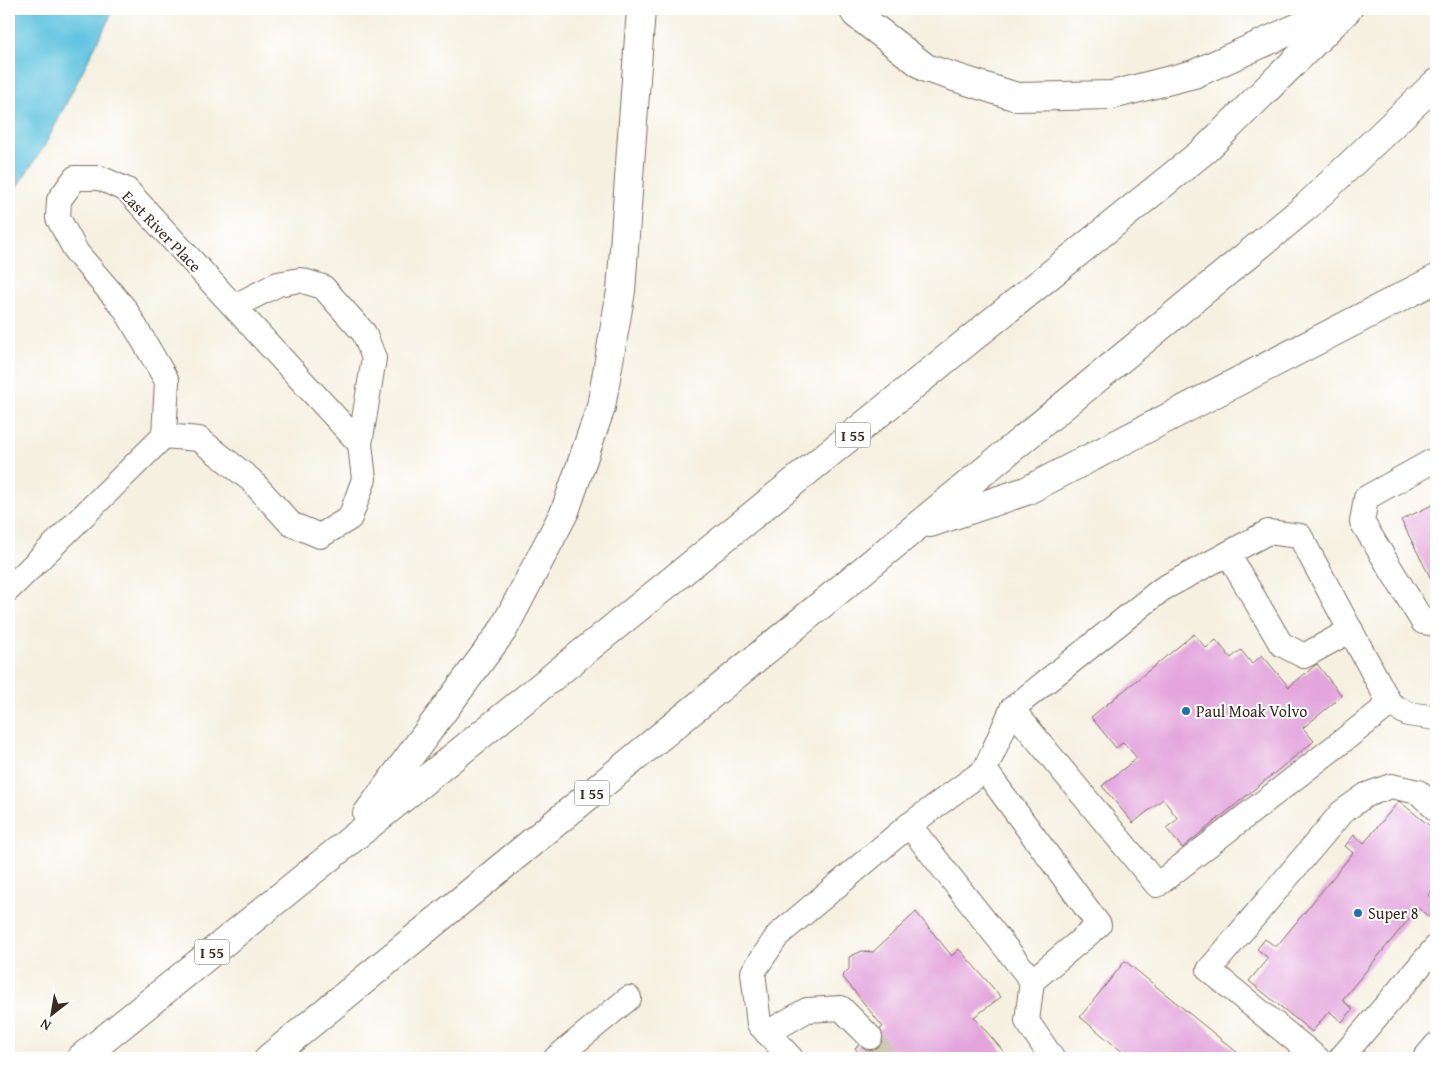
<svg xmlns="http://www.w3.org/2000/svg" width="1445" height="1067" font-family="'Gentium Book Plus',serif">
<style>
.water{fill:#62c4e0;stroke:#4e777f}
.building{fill:#e3a5dc}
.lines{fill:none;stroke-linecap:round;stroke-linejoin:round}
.minor-tunnel{stroke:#d0c8b9;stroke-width:24;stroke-dasharray:24 12;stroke-linecap:butt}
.minor-casing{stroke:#7c6f62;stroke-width:26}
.highway-casing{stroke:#7c6f62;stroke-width:30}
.minor{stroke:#fff;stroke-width:24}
.highway{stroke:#fff;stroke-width:28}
.poi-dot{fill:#1f6fb2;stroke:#fff;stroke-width:2}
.labels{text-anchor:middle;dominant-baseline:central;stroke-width:4;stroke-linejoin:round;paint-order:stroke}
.shield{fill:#fff;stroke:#766a62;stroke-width:1}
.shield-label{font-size:15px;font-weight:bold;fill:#3b2a1e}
.street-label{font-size:16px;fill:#3b2a1e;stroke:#fff}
.poi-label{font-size:16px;fill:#3b2a1e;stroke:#fff;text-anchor:start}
</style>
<rect width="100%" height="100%" fill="#fff"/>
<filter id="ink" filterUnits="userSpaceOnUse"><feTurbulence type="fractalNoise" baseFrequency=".02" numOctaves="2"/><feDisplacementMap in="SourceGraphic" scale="10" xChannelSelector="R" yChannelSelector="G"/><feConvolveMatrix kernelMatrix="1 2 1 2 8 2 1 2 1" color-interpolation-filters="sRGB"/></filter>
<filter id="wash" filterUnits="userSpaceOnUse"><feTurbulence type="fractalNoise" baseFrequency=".0096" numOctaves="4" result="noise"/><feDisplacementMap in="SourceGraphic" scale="20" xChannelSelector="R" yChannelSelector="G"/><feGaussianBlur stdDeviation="1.12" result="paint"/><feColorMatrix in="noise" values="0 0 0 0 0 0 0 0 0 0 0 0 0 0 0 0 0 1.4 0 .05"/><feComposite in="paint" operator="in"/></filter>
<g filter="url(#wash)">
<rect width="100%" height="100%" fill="#f5f0e0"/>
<!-- water -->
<polygon class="water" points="9,9 112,9 109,19 44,147 9,198"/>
<g id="blocks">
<!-- building -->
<g class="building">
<polygon points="1436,503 1436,576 1431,579 1401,520"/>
<polygon points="1194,634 1206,648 1216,640 1231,658 1241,650 1252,664 1262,655 1289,687 1317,664 1342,696 1303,728 1314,741 1182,848 1166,828 1178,819 1163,799 1133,823 1102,786 1137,758 1123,742 1116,748 1091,717"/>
<polygon points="1399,801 1436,831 1436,885 1428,895 1436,902 1436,909 1429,917 1418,908 1342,1000 1353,1009 1342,1022 1329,1011 1312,1032 1249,981 1268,958 1257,949 1265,939 1276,947 1353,853 1345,846 1354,835 1364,843"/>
<polygon points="916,912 952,956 959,949 1001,997 974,1017 1009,1058 862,1058 855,1048 883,1027 842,976 849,969 849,957 862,951 873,952"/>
<polygon points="1125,961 1244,1058 1130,1058 1080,1017"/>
</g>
</g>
</g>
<g filter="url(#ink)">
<use href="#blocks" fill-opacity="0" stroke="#7c6f62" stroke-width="1"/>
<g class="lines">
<!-- minor-tunnel -->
<polyline class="minor-tunnel" points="870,1037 886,1058"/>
<defs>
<g id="minor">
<polyline points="235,306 278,284 300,280 323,287 364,333 374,358 360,444 364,479 350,518 320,536 291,524 251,480 199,439 164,436 167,381 125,309 77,253 58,218 59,200 75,178 100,178 127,190 360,444"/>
<polyline points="1436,459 1366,498 1362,522 1423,622 1436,624"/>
<polyline points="1228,554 1281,644 1304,656 1351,630"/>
<polyline points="9,589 164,436"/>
<polyline points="1390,704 1157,885 1012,709 1162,589 1268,532 1300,536 1390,704 1408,714 1436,718"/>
<polyline points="985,770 909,825 1032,981 1099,925 985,770 1012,709"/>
<polyline points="1032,981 1027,1021 1052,1058"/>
<polyline points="767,1033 807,1010 841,1008 870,1037"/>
<polyline points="556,1058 629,998"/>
<polyline points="791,1058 759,1024 753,972 778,935 909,825"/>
<polyline points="1317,1058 1209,970 1342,812 1366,795 1391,786 1418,792 1436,809"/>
<polyline points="1341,1058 1436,947"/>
<polyline points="1425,1058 1436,1045"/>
</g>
<g id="highway">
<polyline points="853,9 856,14 926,68 1017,97 1112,95 1194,74 1339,9"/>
<polyline points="930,523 1026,491 1436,279"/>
<polyline points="367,814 503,630 565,511 601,407 621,291 641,9"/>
<polyline points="81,1058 1206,149 1348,9"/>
<polyline points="269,1058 1307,206 1436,83"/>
</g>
</defs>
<!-- minor casing -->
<use href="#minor" class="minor-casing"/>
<!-- highway casing -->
<use href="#highway" class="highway-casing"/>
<!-- minor -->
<use href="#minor" class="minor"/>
<!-- highway -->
<use href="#highway" class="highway"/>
</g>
</g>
<!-- markers -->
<g class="poi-dot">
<circle cx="1186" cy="711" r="5"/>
<circle cx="1358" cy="913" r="5"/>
</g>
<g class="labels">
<!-- shield labels -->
<g class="shield">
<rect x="835.5" y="422.5" width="35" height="25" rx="4"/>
<rect x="574.5" y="780.5" width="35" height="25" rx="4"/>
<rect x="194.5" y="939.5" width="35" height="25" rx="4"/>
</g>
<g class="shield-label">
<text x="853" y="435">I 55</text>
<text x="592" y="793">I 55</text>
<text x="212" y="952">I 55</text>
</g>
<!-- street labels -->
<g class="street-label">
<text transform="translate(162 231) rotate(46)">East River Place</text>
</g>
<!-- poi labels -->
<g class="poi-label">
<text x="1196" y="711">Paul Moak Volvo</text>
<text x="1368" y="913">Super 8</text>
</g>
</g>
<!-- margin -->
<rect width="1445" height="1067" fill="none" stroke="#fff" stroke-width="30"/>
<!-- north arrow -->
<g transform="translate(52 1014) rotate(211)" stroke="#ffffff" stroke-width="4" paint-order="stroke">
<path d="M0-4L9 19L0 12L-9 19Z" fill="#3b2a1e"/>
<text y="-8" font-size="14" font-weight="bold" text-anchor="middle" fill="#3b2a1e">N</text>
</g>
</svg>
